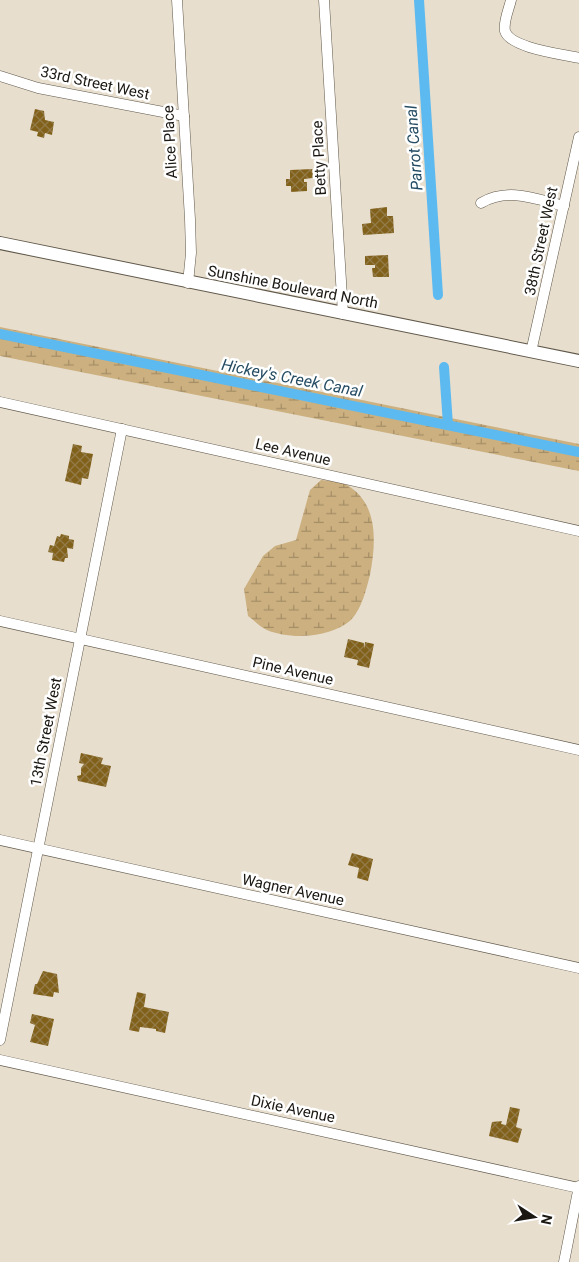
<svg xmlns="http://www.w3.org/2000/svg" width="579" height="1262" font-family="Roboto,sans-serif">
<style>
.wetland{fill:url(#wetland-marsh)}
.lines{fill:none;stroke-linecap:round;stroke-linejoin:round}
.canal{stroke:#5dbaf0;stroke-width:10}
.building{fill:url(#building-cross-hatch)}
.minor-casing{stroke:#60584a;stroke-width:11}
.tertiary-casing{stroke:#60584a;stroke-width:14}
.minor{stroke:#fff;stroke-width:10}
.tertiary{stroke:#fff;stroke-width:12}
.labels{text-anchor:middle;dominant-baseline:central;stroke-width:5;stroke-linejoin:round;paint-order:stroke}
.street-label{font-size:15px;fill:#1b1712;stroke:#fff}
.water-label{font-size:16px;font-style:italic;fill:#254c63;stroke:#fff}
</style>
<defs>
<pattern id="wetland-marsh" width="20" height="14" patternUnits="userSpaceOnUse" patternTransform="scale(1.25)"><rect width="20" height="14" fill="#ccb07f"/><path d="M1 5h8M5 5V1M11 12h8M15 12V8" fill="none" stroke="#a58e67"/></pattern>
<pattern id="building-cross-hatch" width="8" height="8" patternUnits="userSpaceOnUse" patternTransform="scale(1.25)"><rect width="8" height="8" fill="#81601a"/><path d="M0 0l8 8M0 8l8-8" fill="none" stroke="#927b49"/></pattern>
</defs>
<rect width="100%" height="100%" fill="#e7dece"/>
<!-- wetland -->
<g class="wetland">
<polygon points="0,327 579,444 579,471 0,356"/>
<path d="M321 480C328 481 340 481 347 485 379 504 376 543 370 575 366 590 362 608 351 620 331 638 290 640 267 630 260 627 254 620 248 616L244 589 263 556 275 546 296 540 310 490Z"/>
</g>
<g class="lines">
<!-- canal -->
<g class="canal">
<polyline points="419,0 438,295"/>
<polyline points="0,334 579,452"/>
<polyline points="444,367 448,425"/>
</g>
</g>
<!-- building -->
<g class="building">
<polygon points="35,109 44,111 45,120 54,122 52,135 45,133 44,138 37,136 38,132 30,130"/>
<polygon points="313,169 313,178 304,179 304,182 307,182 307,191 291,192 291,186 286,186 286,179 290,179 290,170"/>
<polygon points="387,207 387,216 393,216 394,233 363,235 362,224 371,223 370,209"/>
<polygon points="388,255 389,277 373,277 372,268 375,268 375,265 365,265 365,256"/>
<polygon points="73,444 82,446 81,452 93,454 88,479 82,478 81,485 65,481"/>
<polygon points="61,534 69,536 69,539 74,540 73,549 67,548 68,558 65,558 64,562 52,560 53,553 48,552 50,545 54,546 57,536 60,537"/>
<polygon points="348,639 364,643 364,649 365,642 374,644 369,668 357,665 358,660 344,657"/>
<polygon points="81,753 103,758 101,764 111,766 106,787 78,781 77,776 81,775 81,768 84,764 79,763"/>
<polygon points="352,853 373,859 368,881 357,878 359,868 348,865"/>
<polygon points="43,971 57,974 59,993 54,992 53,997 33,994 35,984 37,984"/>
<polygon points="137,992 146,994 144,1007 169,1012 165,1033 156,1031 156,1029 140,1027 139,1032 129,1030"/>
<polygon points="32,1014 54,1019 48,1046 30,1042 35,1025 30,1023"/>
<polygon points="510,1107 520,1109 516,1127 522,1129 518,1143 489,1136 492,1122 502,1121 501,1124 506,1125"/>
</g>
<g class="lines">
<defs>
<g id="minor">
<polyline points="177,0 190,219 191,253 188,283"/>
<polyline points="324,0 343,314"/>
<path d="M511 0C509 9 503 22 505 31 510 48 562 54 579 58"/>
<polyline points="0,76 38,88 184,116"/>
<path d="M481 203C508 187 536 199 564 206"/>
<polyline points="531,352 579,137"/>
<polyline points="0,402 579,531"/>
<polyline points="0,621 579,750"/>
<polyline points="0,840 579,968"/>
<polyline points="0,1040 122,429"/>
<polyline points="0,1060 579,1188"/>
<polyline points="564,1262 579,1186"/>
</g>
<polyline id="tertiary" points="0,243 579,361"/>
</defs>
<!-- minor casing -->
<use href="#minor" class="minor-casing"/>
<!-- tertiary casing -->
<use href="#tertiary" class="tertiary-casing"/>
<!-- minor -->
<use href="#minor" class="minor"/>
<!-- tertiary -->
<use href="#tertiary" class="tertiary"/>
</g>
<g class="labels">
<!-- street labels -->
<g class="street-label">
<text transform="translate(95 83) rotate(12)">33rd Street West</text>
<text transform="translate(170 142) rotate(-93)">Alice Place</text>
<text transform="translate(319 158) rotate(-93)">Betty Place</text>
<text transform="translate(541 241) rotate(-78)">38th Street West</text>
<text transform="translate(293 287) rotate(11)">Sunshine Boulevard North</text>
<text transform="translate(293 452) rotate(13)">Lee Avenue</text>
<text transform="translate(293 671) rotate(13)">Pine Avenue</text>
<text transform="translate(46 732) rotate(-79)">13th Street West</text>
<text transform="translate(293 890) rotate(12)">Wagner Avenue</text>
<text transform="translate(293 1109) rotate(12)">Dixie Avenue</text>
</g>
<!-- water labels -->
<g class="water-label">
<text transform="translate(414 148) rotate(-94)">Parrot Canal</text>
<text transform="translate(292 378) rotate(11)">Hickey's Creek Canal</text>
</g>
</g>
<!-- north arrow -->
<g transform="translate(534 1217) rotate(102)" stroke="#ffffff" stroke-width="4" paint-order="stroke">
<path d="M0-4L9 19L0 12L-9 19Z" fill="#1b1712"/>
<text y="-8" font-size="14" font-weight="bold" text-anchor="middle" fill="#1b1712">N</text>
</g>
</svg>
